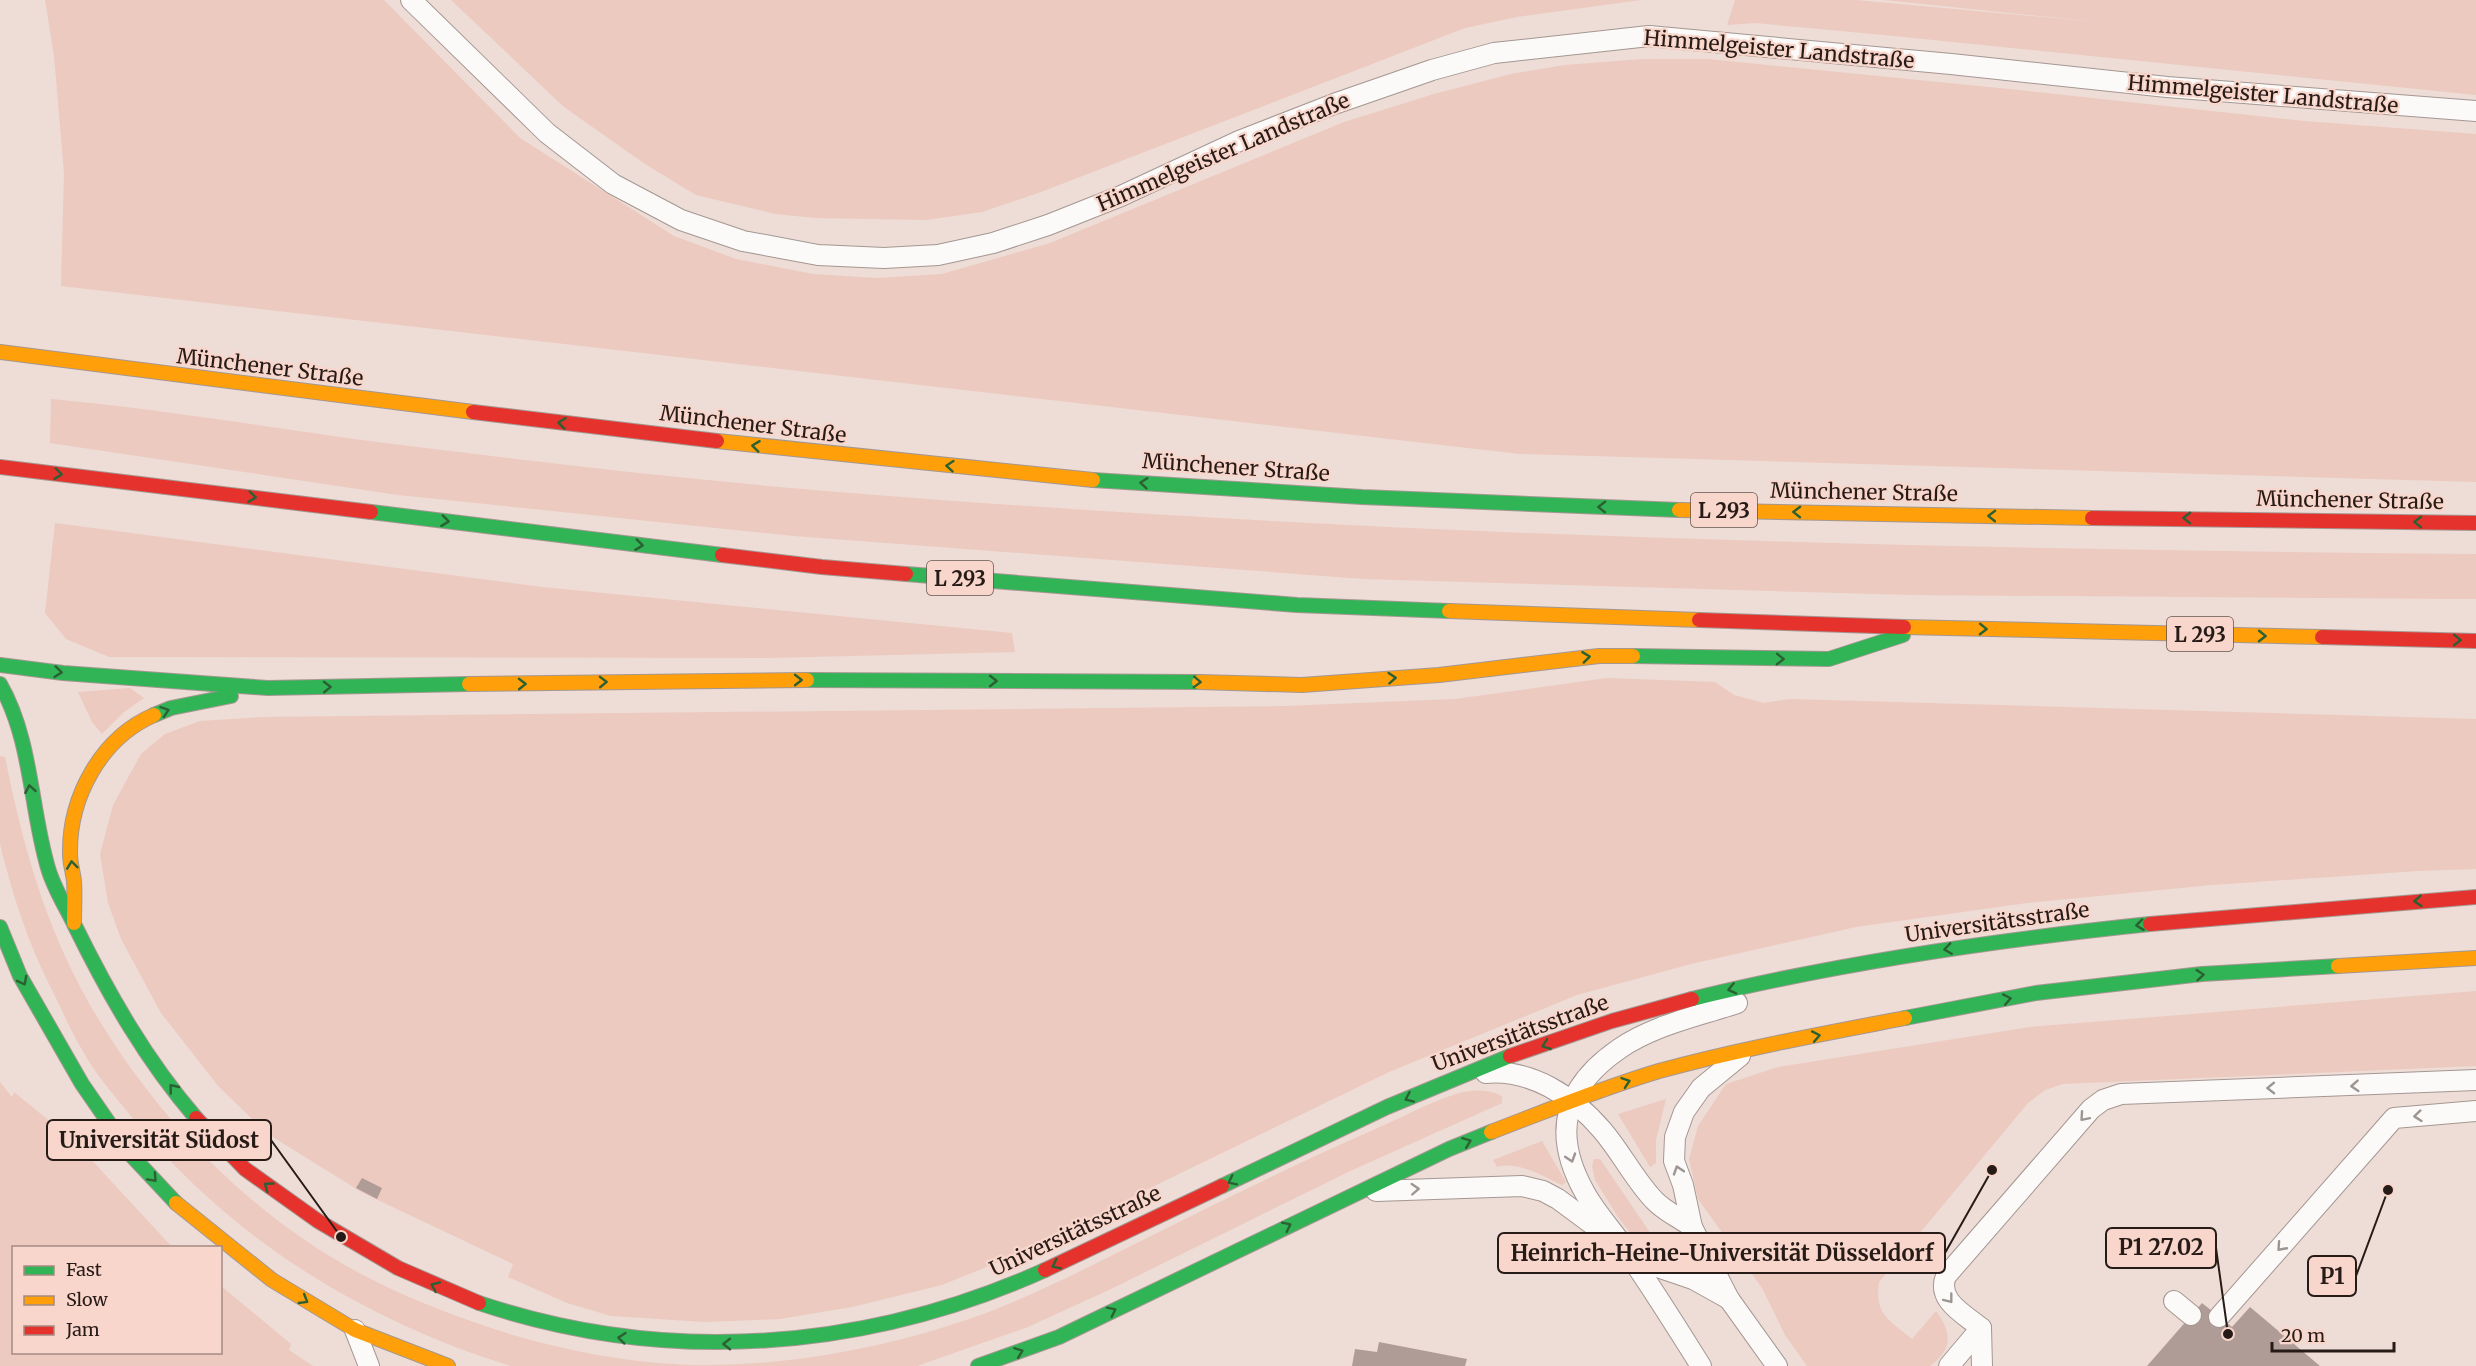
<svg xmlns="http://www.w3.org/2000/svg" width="2476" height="1366" font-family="Merriweather,serif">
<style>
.green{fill:#eccabf}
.building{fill:#b09c96}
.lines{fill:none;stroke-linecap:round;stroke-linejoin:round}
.lane-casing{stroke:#a49792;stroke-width:22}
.fast-casing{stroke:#a49792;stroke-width:16}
.slow-casing{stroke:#a49792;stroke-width:16}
.jam-casing{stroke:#a49792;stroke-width:16}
.lane{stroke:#fcfaf9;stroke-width:20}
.fast{stroke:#30b455;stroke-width:14}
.slow{stroke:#ff9f0a;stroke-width:14}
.jam{stroke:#e5322d;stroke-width:14}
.oneway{stroke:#2b6033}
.oneway2{stroke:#9c9693}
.labels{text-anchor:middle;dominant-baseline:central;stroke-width:4.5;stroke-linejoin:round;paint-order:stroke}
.shield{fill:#f9d6cb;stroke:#66534d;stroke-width:1.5}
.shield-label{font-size:20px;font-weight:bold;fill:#271b17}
.street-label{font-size:21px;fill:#271b17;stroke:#f9d6cb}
.leader{fill:none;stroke:#271b17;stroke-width:2}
.callout-dot{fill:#271b17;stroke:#f9d6cb;stroke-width:2}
.callout{fill:#f9d6cb;stroke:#271b17;stroke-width:2}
.callout-label{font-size:22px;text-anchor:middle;font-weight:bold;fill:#271b17}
</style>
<rect width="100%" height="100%" fill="#eedcd6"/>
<!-- green -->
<g class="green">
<polygon points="45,0 384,0 520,138 674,236 736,259 813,274 878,278 942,274 1050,243 1344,122 1434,94 1511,74 1565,65 1643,59 1708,59 2019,90 2304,121 2476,134 2476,482 1520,454 61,286 64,173 54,56"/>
<polygon points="451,0 1641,0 1517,17 1465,28 1041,192 982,212 926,220 816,218 775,214 696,195 645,164 564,107"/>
<polygon points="1735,0 1856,0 2108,23 1884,0 2476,0 2476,95 1884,35 1755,23 1727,25"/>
<path d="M51 399C152 408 253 425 354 439 528 461 702 482 876 495 1409 537 1942 549 2476 554V599L1910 595 1363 579 794 536 398 495 50 443Z"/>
<polygon points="55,523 542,587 1012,633 1015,652 769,658 109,657 66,639 45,613"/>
<polygon points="1607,678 1715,682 1734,695 1764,703 1790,699 2476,719 2476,869 2418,871 2212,885 2027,903 1856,927 1691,964 1577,995 1389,1072 1148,1189 1031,1249 942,1285 852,1307 780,1319 704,1322 611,1316 567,1303 508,1277 513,1264 363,1193 268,1134 219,1087 161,1013 121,939 108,903 100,854 113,805 141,754 165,734 200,721 262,717 1286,706 1455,699"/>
<polygon points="130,688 144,698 124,712 102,734 92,722 78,692"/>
<path d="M0 756 5 757C24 852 48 936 99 1020 162 1124 256 1220 365 1276 413 1301 462 1319 513 1335 572 1352 635 1364 697 1365 790 1366 885 1348 972 1318 1031 1297 1087 1268 1143 1240 1218 1203 1293 1165 1371 1131 1399 1119 1427 1103 1456 1094 1472 1089 1488 1089 1502 1096V1103L1348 1172 1113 1288 1028 1327 917 1366H511C362 1320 228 1237 130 1115 114 1095 96 1075 84 1053 72 1034 63 1012 53 992 35 957 21 920 10 882 7 869 2 856 0 843 0 815 0 784 0 756Z"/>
<path d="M2476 991V1066L2063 1084 2045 1090 2028 1103 1879 1282C1874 1314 1889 1320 1912 1339L1936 1311C1952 1333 1953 1349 1930 1366H1807L1785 1335 1762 1288 1698 1199 1689 1159 1698 1126 1726 1084 1778 1067 2030 1027Z"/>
<polygon points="0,1082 12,1097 14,1092 75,1142 172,1247 14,1248 14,1352 220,1352 221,1286 291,1344 289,1350 313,1366 0,1366"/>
<polygon points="1666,1099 1656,1140 1656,1163 1650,1167 1618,1114"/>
<path d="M1542 1141 1566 1182 1562 1185C1542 1176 1519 1161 1497 1167L1493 1160Z"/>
<polygon points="1594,1159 1600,1159 1651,1234 1653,1243 1650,1245 1636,1241 1616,1214 1595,1180 1592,1166"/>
</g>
<!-- building -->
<g class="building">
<polygon points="362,1178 382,1188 377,1199 356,1188"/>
<polygon points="2202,1303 2232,1327 2250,1307 2320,1366 2147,1366"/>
<polygon points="1379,1342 1467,1359 1465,1366 1352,1366 1355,1349 1377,1352"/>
</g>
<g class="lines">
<defs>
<g id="lane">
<polyline points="411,0 547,133 613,184 681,220 743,241 818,255 884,258 938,255 993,243 1048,225 1121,196 1239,141 1334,104 1432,70 1494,53 1649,36 1951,64 2167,87 2476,111"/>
<polyline points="1740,1056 1701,1088 1684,1112 1675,1137 1674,1161 1683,1185 1692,1227 1729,1299 1777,1366"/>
<path d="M1486 1073C1531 1069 1573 1096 1602 1130 1621 1152 1634 1179 1654 1200 1664 1211 1680 1218 1692 1227"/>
<polyline points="1376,1191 1522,1186 1543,1191 1558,1199 1643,1262 1693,1279 1729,1299"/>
<polyline points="2174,1301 2191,1315"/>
<polyline points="2219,1317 2394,1118 2476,1111"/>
<polyline points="355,1330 369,1366"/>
<path d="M1701 1366C1677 1328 1653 1289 1627 1252 1614 1232 1596 1213 1585 1193 1551 1133 1564 1087 1619 1049 1653 1025 1699 1016 1737 1003"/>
<polyline points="1949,1366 1981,1328"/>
<path d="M1982 1366 1981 1328C1964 1314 1936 1300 1946 1276L2091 1109 2103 1100 2121 1094 2476 1080"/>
</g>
<g id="fast">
<polyline points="1093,480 1362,497 1679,510"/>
<polyline points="371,512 722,555"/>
<polyline points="906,574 1297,605 1449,611"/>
<polyline points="1633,656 1829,659 1903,635"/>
<polyline points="0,665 63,673 268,688 469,684"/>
<polyline points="807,680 1199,682"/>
<path d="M0 684C32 740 30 807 48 868 54 889 66 907 75 926 109 995 146 1060 196 1118"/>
<polyline points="154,715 171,708 231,696"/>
<polyline points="0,927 20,976 82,1084 131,1155 176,1203"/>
<path d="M1692 999C1842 962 1996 940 2150 924"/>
<polyline points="1905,1018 2036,993 2202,974 2338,966"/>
<polyline points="1222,1186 1387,1107 1510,1056"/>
<path d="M479 1303C667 1366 865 1351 1045 1270"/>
<polyline points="978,1366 1059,1337 1449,1149 1491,1132"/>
</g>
<g id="slow">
<polyline points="0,352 473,412"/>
<polyline points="717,441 1093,480"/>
<polyline points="1679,510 2092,518"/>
<polyline points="1449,611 1699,620"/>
<polyline points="1904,627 2322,637"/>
<polyline points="1199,682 1302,685 1439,675 1599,656 1633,656"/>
<polyline points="469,684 807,680"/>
<path d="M74 923C74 909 75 895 74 881 73 872 70 863 70 854 69 797 101 738 154 715"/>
<polyline points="2338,966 2476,958"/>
<path d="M1491 1132C1546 1111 1602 1088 1659 1071 1740 1049 1822 1034 1905 1018"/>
<polyline points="176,1203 272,1280 355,1330 448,1366"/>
</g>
<g id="jam">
<polyline points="473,412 717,441"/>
<polyline points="0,467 371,512"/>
<polyline points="2092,518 2476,523"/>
<polyline points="722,555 822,567 906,574"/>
<polyline points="1699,620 1904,627"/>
<polyline points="2322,637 2476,641"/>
<polyline points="2150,924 2476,897"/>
<polyline points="1510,1056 1612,1021 1692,999"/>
<polyline points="196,1118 245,1169 318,1221 398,1268 479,1303"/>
<polyline points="1045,1270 1222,1186"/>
</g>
</defs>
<!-- lane casing -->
<use href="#lane" class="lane-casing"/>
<!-- fast casing -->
<use href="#fast" class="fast-casing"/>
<!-- slow casing -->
<use href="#slow" class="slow-casing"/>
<!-- jam casing -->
<use href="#jam" class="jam-casing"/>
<!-- lane -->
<use href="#lane" class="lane"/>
<!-- fast -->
<use href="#fast" class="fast"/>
<!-- slow -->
<use href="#slow" class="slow"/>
<!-- jam -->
<use href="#jam" class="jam"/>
</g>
<!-- one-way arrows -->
<defs><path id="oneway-chevron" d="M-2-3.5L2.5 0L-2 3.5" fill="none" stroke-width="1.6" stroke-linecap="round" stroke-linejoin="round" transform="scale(1.5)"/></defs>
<g class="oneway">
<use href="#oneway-chevron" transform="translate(562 423) rotate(-173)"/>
<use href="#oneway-chevron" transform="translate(756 446) rotate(-173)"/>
<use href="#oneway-chevron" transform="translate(950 466) rotate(-175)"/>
<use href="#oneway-chevron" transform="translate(58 474) rotate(7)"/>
<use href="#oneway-chevron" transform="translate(1144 483) rotate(-175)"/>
<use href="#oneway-chevron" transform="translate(252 497) rotate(7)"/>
<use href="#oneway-chevron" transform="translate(1602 507) rotate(-179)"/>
<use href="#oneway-chevron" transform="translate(1797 512) rotate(-179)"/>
<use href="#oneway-chevron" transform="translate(1992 516) rotate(-179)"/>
<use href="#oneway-chevron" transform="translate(2187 518) rotate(-179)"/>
<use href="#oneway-chevron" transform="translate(445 521) rotate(7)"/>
<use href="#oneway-chevron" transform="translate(2418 522) rotate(-179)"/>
<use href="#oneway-chevron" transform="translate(639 545) rotate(7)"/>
<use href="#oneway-chevron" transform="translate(1983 629) rotate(1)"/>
<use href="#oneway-chevron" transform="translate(2262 636) rotate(1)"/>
<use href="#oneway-chevron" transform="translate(2457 640) rotate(1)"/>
<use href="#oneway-chevron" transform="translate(1586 657) rotate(-7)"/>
<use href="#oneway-chevron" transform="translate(1780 659) rotate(1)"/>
<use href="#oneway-chevron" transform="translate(58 672) rotate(6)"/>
<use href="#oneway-chevron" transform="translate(1392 678) rotate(-4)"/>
<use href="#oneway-chevron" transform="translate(798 680)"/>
<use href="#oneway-chevron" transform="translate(993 681)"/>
<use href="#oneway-chevron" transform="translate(603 682) rotate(-1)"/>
<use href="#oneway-chevron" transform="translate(1197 682) rotate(2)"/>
<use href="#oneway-chevron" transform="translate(522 684) rotate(-1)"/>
<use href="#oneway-chevron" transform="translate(327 687) rotate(-1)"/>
<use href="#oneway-chevron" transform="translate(165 711) rotate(-19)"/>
<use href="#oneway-chevron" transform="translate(30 789) rotate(-100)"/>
<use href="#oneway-chevron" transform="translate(72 865) rotate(-97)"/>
<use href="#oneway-chevron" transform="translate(2418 901) rotate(176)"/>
<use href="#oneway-chevron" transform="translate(2140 925) rotate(173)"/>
<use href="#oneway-chevron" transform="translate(1948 949) rotate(172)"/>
<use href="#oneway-chevron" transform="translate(2200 975) rotate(-5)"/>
<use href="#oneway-chevron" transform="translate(23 981) rotate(62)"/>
<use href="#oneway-chevron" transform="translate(1732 989) rotate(167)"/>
<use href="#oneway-chevron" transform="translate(2007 999) rotate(-11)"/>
<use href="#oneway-chevron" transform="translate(1816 1036) rotate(-11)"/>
<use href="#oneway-chevron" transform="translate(1546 1045) rotate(160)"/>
<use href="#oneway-chevron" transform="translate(1626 1082) rotate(-19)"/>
<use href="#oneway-chevron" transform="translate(173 1088) rotate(-129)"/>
<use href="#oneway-chevron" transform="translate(1409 1098) rotate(156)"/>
<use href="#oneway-chevron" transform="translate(1467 1142) rotate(-21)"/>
<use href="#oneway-chevron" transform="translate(153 1178) rotate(47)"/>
<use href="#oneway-chevron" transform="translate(1232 1181) rotate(154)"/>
<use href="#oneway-chevron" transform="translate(268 1186) rotate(-144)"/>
<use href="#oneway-chevron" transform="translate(1287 1226) rotate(-26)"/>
<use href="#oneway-chevron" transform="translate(1056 1265) rotate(154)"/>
<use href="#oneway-chevron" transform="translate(435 1286) rotate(-156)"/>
<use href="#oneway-chevron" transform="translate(304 1300) rotate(31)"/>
<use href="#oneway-chevron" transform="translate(1112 1311) rotate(-26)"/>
<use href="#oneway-chevron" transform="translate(622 1338) rotate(-174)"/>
<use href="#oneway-chevron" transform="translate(727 1344) rotate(-180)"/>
<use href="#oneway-chevron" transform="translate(1019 1352) rotate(-21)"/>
</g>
<g class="oneway2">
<use href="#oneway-chevron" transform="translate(2355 1086) rotate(176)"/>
<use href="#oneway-chevron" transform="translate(2271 1088) rotate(179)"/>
<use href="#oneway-chevron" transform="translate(2418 1116) rotate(174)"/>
<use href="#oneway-chevron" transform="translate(2084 1117) rotate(131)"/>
<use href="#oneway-chevron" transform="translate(1571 1158) rotate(72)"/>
<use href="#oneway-chevron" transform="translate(1678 1170) rotate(-108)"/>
<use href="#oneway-chevron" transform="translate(1415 1189) rotate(-3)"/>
<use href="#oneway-chevron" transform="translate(2281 1247) rotate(132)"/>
<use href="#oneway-chevron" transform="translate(1949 1299) rotate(52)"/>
</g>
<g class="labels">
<!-- shield labels -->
<g class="shield">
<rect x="1691" y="493" width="66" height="34" rx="4.5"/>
<rect x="927" y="561" width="66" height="34" rx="4.5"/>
<rect x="2167" y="617" width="66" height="34" rx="4.5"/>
</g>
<g class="shield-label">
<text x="1724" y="510">L 293</text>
<text x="960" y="578">L 293</text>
<text x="2200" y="634">L 293</text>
</g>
<!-- street labels -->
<g class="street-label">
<text transform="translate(1779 49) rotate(5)">Himmelgeister Landstraße</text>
<text transform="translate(2263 94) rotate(5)">Himmelgeister Landstraße</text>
<text transform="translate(1223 152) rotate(-23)">Himmelgeister Landstraße</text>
<text transform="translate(270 367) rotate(7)">Münchener Straße</text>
<text transform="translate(753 424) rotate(7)">Münchener Straße</text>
<text transform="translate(1236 467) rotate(4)">Münchener Straße</text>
<text transform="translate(1864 492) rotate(1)">Münchener Straße</text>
<text transform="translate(2350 500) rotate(1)">Münchener Straße</text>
<text transform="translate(1997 922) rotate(-8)">Universitätsstraße</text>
<text transform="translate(1520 1033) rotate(-20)">Universitätsstraße</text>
<text transform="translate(1075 1231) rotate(-25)">Universitätsstraße</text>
</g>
</g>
<!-- callouts -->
<path class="leader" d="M341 1237L271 1140M2228 1334L2216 1248M1992 1170L1945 1253M2388 1190L2356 1276"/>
<g class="callout-dot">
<circle cx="341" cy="1237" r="6"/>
<circle cx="2228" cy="1334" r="6"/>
<circle cx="1992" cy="1170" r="6"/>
<circle cx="2388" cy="1190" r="6"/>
</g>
<g class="callout">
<rect x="47" y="1120" width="224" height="40" rx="6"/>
<rect x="2106" y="1228" width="110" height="40" rx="6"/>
<rect x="1498" y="1233" width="447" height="40" rx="6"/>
<rect x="2308" y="1256" width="48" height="40" rx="6"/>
</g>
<g class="callout-label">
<text x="159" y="1148">Universität Südost</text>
<text x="2161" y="1255">P1 27.02</text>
<text x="1722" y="1261">Heinrich-Heine-Universität Düsseldorf</text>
<text x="2332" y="1284">P1</text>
</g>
<!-- legend -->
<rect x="12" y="1246" width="210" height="108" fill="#f9d6cb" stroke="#a58b83" stroke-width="1.5"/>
<rect x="24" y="1266" width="30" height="9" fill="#30b455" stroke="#a58b83" stroke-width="1.5"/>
<text x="66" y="1276" font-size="18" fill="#271b17">Fast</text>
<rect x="24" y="1296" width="30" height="9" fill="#ff9f0a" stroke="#a58b83" stroke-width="1.5"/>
<text x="66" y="1306" font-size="18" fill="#271b17">Slow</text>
<rect x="24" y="1326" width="30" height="9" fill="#e5322d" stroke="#a58b83" stroke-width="1.5"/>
<text x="66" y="1336" font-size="18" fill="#271b17">Jam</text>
<!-- scale -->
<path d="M2272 1342v9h122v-9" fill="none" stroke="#271b17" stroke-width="3"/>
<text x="2281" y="1342" font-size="18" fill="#271b17" stroke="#f9d6cb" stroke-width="4.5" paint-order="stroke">20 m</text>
</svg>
